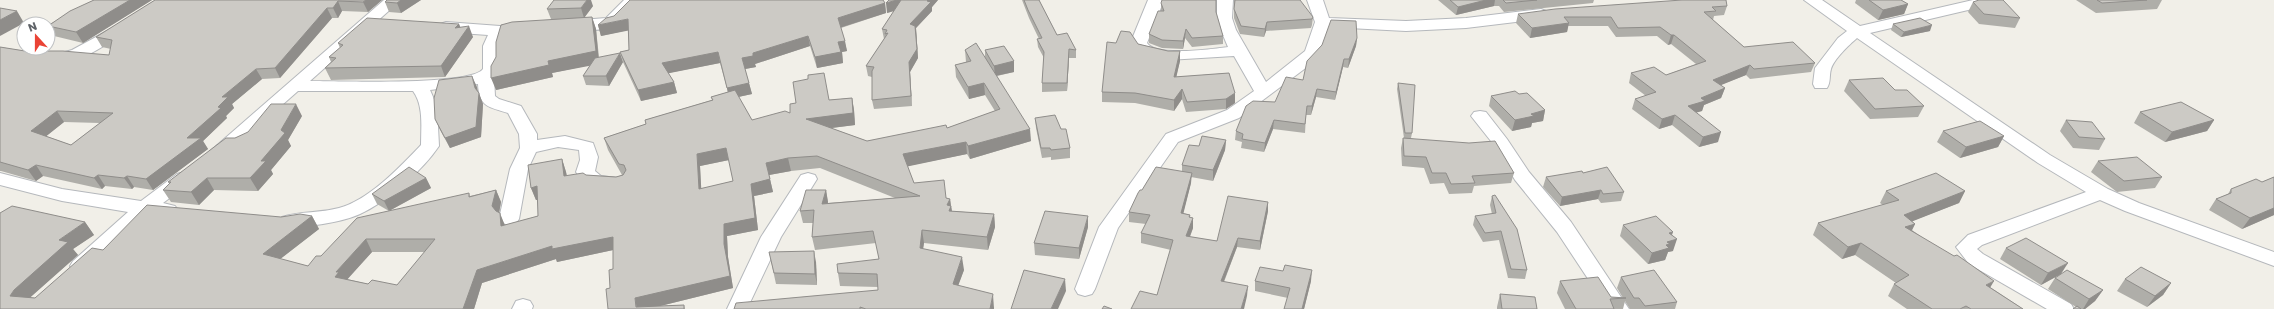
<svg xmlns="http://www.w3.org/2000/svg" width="2274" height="309" font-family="Poppins,sans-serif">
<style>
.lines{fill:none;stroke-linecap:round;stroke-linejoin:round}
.street-casing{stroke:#b5b8bc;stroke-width:2}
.street{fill:#fff;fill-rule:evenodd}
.wall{fill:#afaea9;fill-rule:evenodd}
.shaded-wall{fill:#8f8d8a}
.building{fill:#cccac5;stroke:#8f8d8a;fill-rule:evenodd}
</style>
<rect width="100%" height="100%" fill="#f1efe8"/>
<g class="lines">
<defs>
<g id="street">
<path d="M384 0H401L310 81C336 81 471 86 483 69V46L488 35 446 32 440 30 438 27 440 24 446 22 500 26 522 22 528 24 530 27 528 30 510 33 500 40 499 69 494 77 495 96 499 99 521 106 537 134V140L565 136 593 143 598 157 595 171 601 176 617 178 619 182 617 186C600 190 586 187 576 172L580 160 579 150 558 147 536 152 528 169 519 219 516 223 509 225 502 223 499 219 510 169 520 148 519 134 508 113C489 107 479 107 478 84L430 90 437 106 439 146C423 170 387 202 360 214 347 220 330 223 316 225 305 227 293 228 282 225L279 221 282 217C301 211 321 213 339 208 369 200 400 167 421 145 421 127 424 106 413 91H298L222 158 216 160 210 158 207 154Z"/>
<path d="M624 0H641C635 8 625 20 617 25 606 31 575 32 563 29L561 26 563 23 569 21 606 18Z"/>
<path d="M1148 0H1164L1147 43C1156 57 1213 49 1228 47L1217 21V0H1233L1232 18 1236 30 1266 82 1305 51 1315 22 1307 0H1323L1329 18 1406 21 1466 18 1541 9 1546 11 1549 14 1546 17 1541 19 1466 28 1406 31 1329 27 1320 53 1307 67 1239 118 1178 142 1118 228 1095 289 1092 294 1085 296 1078 294 1075 289 1099 227 1166 134 1227 110 1254 91 1234 56 1168 60 1138 53 1131 43 1132 39Z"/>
<path d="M1804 0H1822L1860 26 1973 0H2001L1998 3 1870 33 2050 155 2108 189 2139 203 2274 252V266L2125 211 2100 200 1982 245 1977 249 1983 254 2071 304 2074 309H2047L1969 264 1956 247 1968 235 2086 192 2038 163 1857 38C1849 45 1834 59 1831 69 1829 76 1831 82 1827 88H1815L1813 84 1815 68 1838 38 1847 31Z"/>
<path d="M120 24 126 26 128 29 126 32C106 44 75 68 51 62L49 59 51 56 72 50Z"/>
<polygon points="1480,111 1486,112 1507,139 1529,172 1571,222 1629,309 1608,309 1557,232 1515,180 1494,145 1471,116 1474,112"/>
<polygon points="184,172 191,174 193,178 191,182 163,203 175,206 178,210 175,214 168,216 149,214 87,271 80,273 73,271 70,266 73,261 128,212 62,201 0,185 0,173 62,189 141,201 177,174"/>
<polygon points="808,173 815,175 817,179 781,237 747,309 727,309 761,237 801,175"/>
<polygon points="523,299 530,301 533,306 532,309 512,309 516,301"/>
</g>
</defs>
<!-- street casing -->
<use href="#street" class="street-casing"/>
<!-- street -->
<use href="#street" class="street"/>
</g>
<!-- wall -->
<g class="wall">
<polygon points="94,0 152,0 83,43 54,36 48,25"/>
<path d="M155 0H382L368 12 342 11 338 18H332L280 78 262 79 232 104 234 108 226 116 227 118 203 141 208 149 153 190 134 187 132 189 105 186 102 189 43 176 36 181 1 171H0V47L25 51 109 55 111 49 102 47 96 37ZM64 122 100 123 71 145 46 136Z"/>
<polygon points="387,0 421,0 401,13 389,12 385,2"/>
<polygon points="889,0 938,0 932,7 932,11 916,28 918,58 910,72 912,106 874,109 872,100 872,77 868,76 866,66 884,39 882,29 894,11 887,13"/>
<polygon points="1022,0 1039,0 1057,35 1076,50 1076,58 1069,58 1067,91 1042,92 1042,83 1044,58 1038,47 1037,39 1039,39 1029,18"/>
<polygon points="1234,0 1313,17 1312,25 1311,28 1266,31 1264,37 1240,34 1234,18"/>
<polygon points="1438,0 1594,0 1593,3 1504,12 1499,6 1494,6 1456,15"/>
<polygon points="1856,0 1901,0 1908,4 1904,14 1878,20 1855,3"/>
<polygon points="2076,0 2162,0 2157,9 2096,13"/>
<polygon points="1973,2 2020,18 2015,28 1979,24 1968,12"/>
<path d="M885 3 886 13 841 28 847 51 842 52 843 63 817 68 810 46 755 64 756 67 745 69 752 94 738 97 752 120 790 113 829 100 852 98 854 110 855 125 831 128 867 141 947 128 995 111 985 95 969 99 956 77 955 65 966 62 965 50 985 58V50L1014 61V72L997 76 1031 141 970 159 967 154 907 166 914 183 946 198 950 199 952 211 994 214 995 227 988 250 924 243 923 249 964 270 958 285 994 307V309H734L878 290V287L840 286 838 273 879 259 876 243 815 250 812 237 813 223H803L800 211 826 190 828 203 895 198 820 168 791 171 769 175 773 192 754 196 758 230 727 236 728 257 733 288 660 306 684 305 685 309H608L613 269V250L557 262 556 259 482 283 474 309H0L85 222 94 235 73 249 78 255 30 297 35 298 103 250 281 217 312 216 319 229 280 259 308 266 321 256 469 193 470 196 496 190 501 202 499 213 505 225 538 216V200H536L531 188 562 159 566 172 567 176 586 175 616 177 622 175 608 150 604 138 646 124 645 120 712 100 711 97 728 92 720 63 668 73 674 82 677 93 641 101 623 62 620 52 629 50 628 30 601 36 598 25ZM729 160 733 181 701 189 700 166ZM372 252H425L397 285 368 284 347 279Z"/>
<polygon points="1161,3 1216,12 1223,36 1223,44 1192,47 1185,38 1183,49 1162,48 1149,43 1149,34 1161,11"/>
<polygon points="593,6 584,18 592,17 596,29 599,57 623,62 609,86 586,85 583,76 590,65 552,73 553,77 496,90 551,19 547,9"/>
<polygon points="1727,6 1724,15 1714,16 1713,20 1744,47 1815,63 1811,72 1750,79 1746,75 1720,85 1725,88 1721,98 1704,105 1702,111 1696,112 1718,142 1699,147 1672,125 1659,129 1632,109 1635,99 1646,96 1629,83 1631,73 1666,75 1696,64 1671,44 1668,45 1657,36 1616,37 1608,26 1568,26 1567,32 1530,38 1516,23 1518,14"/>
<polygon points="459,24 460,27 473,37 445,77 331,80 325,68 331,62 329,57 340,48 338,43"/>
<polygon points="1893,24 1930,31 1901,37 1891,30"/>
<polygon points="1357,38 1356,46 1348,68 1343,67 1335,100 1316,97 1311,115 1306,115 1305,133 1273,129 1264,152 1241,148 1242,142 1235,140 1236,131 1275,102"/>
<polygon points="1116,43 1138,44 1168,51 1180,51 1180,61 1176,77 1229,73 1235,103 1226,109 1186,112 1182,99 1174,111 1135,103 1102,102 1102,92"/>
<polygon points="1849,80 1895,90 1924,106 1918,117 1870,119 1844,91"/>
<polygon points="1398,83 1412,133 1411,138 1514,173 1511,183 1474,186 1472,193 1449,194 1444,183 1430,184 1424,168 1402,166 1401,148 1403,138 1404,138 1397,89"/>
<polygon points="477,87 478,92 483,104 481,137 450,148 440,130 435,119"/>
<polygon points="1519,94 1545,110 1543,121 1532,123 1531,127 1512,131 1489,106 1491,96"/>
<polygon points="2140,112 2214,120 2207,131 2165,142 2134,123"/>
<polygon points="302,116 288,140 291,146 271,170 273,174 258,191 214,190 199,205 171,202 163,190 170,184 168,182 235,138"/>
<polygon points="1035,118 1061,129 1070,148 1070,158 1051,160 1051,157 1042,158 1036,128"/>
<polygon points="2066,120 2105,139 2099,150 2073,148 2060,131"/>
<polygon points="1943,131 2004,136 1998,147 1960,158 1937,142"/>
<polygon points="1226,140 1225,150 1213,181 1191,177 1191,183 1183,213 1190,215 1190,218 1193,228 1190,237 1217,241 1268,202 1268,211 1260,250 1237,247 1224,282 1247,296 1157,295 1171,250 1141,243 1141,233 1146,224 1129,222 1129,212 1142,190 1182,171 1182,165 1199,146"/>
<polygon points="2098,161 2162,177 2155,188 2117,192 2091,172"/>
<polygon points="1583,173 1624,192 1621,201 1601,203 1598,199 1560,206 1543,187 1546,177"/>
<polygon points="2274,177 2274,215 2242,229 2209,210 2216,199 2228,194 2231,189 2262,182"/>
<polygon points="426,178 431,188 389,211 377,204 372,194"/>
<polygon points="1886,191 1965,191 1959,203 1912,221 1915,224 1912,230 1990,287 2023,309 1907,309 1888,296 1894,284 1896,283 1855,255 1842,259 1813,235 1818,223 1883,205 1880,203"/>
<polygon points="1492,196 1527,270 1525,279 1508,278 1499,240 1483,242 1473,225 1475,216 1492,214 1490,205"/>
<polygon points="1623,225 1672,235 1673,251 1668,252 1665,260 1648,264 1620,236"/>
<polygon points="1088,227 1079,259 1035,255 1034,243"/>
<polygon points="2006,248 2061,274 2041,285 2000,259"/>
<polygon points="769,252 816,262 817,285 776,284"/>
<polygon points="1283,271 1311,281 1304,309 1284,309 1288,298 1255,291 1255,281"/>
<polygon points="1621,277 1677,302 1675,309 1630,309 1625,301 1623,309 1565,309 1557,293 1560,281 1611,297 1623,298 1617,288"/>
<polygon points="2055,278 2103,290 2095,301 2085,309 2073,309 2076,307 2048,289"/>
<polygon points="2125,279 2171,283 2163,295 2147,307 2117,291"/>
<polygon points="1500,294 1537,309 1497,309 1497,307"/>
</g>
<!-- shaded-wall -->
<g class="shaded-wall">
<polygon points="130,0 152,0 83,43 76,32"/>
<polygon points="366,0 382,0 368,12 363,2"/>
<polygon points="401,0 421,0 401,13 397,3"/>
<polygon points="587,0 591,0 593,6 584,18 581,8"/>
<polygon points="897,0 902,0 904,8 887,13 886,3"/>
<polygon points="928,0 938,0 932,7 932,11 916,28 918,58 910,72 912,106 911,96 909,62 910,24"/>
<polygon points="1486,0 1495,0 1494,6 1456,15 1458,7"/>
<polygon points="338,1 342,11 338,18 333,8"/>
<polygon points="885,3 886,13 839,28 838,18"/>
<polygon points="1908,4 1904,14 1878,20 1883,10"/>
<polygon points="327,8 332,18 280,78 275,68"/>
<polygon points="17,11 24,23 0,36 0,20"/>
<polygon points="592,17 596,29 599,64 552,73 553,77 496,90 491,78 548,61"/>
<polygon points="628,19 631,30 601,36 598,25"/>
<polygon points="1267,22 1266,31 1264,37 1265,29"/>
<polygon points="1569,23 1567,32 1530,38 1532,28"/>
<polygon points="459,24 463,34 469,26 473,37 445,77 441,66 455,28"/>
<polygon points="1932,25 1930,31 1901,37 1904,32"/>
<polygon points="1186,29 1185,38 1183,49 1183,41"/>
<polygon points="1671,35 1674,35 1671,44 1668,45"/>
<polygon points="808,36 810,46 755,64 756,67 745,69 742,58 753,53"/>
<polygon points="1357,38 1356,46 1348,68 1349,59"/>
<polygon points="845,41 847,51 842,52 843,63 817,68 815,57 838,42"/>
<polygon points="1069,49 1069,58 1067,91 1067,83"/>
<polygon points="1180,51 1180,61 1174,87 1174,77"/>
<polygon points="718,52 720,63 665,74 662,63"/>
<polygon points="620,53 623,62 609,86 606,76"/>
<polygon points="1344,59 1343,67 1335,100 1336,92"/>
<polygon points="1014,61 1014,72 995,76 994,66"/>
<polygon points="1750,65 1746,75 1709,90 1713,80"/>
<polygon points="256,69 262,79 232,104 234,108 226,116 227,118 203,141 208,149 153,190 146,179 218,107 222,97"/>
<polygon points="472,76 477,87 478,96 479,93 483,104 481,137 450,148 445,138 475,88"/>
<polygon points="674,82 677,93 641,101 638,90"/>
<polygon points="749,83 752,94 729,99 727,88"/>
<polygon points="984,83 985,95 969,99 968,87"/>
<polygon points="1725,88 1721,98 1704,105 1702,111 1685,116 1688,106 1701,98"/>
<polygon points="1182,89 1182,99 1174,111 1174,100"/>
<polygon points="1317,89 1316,97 1311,115 1312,106"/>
<polygon points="1235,93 1235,103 1226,109 1226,99"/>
<polygon points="852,98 854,110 855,125 808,131 806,119"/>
<polygon points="296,104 302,116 288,140 291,146 271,170 273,174 258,191 250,178 281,130"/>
<polygon points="1545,110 1543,121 1532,123 1531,127 1512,131 1515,120 1531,114"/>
<polygon points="57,111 64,122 39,142 31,131"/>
<polygon points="1675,115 1672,125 1659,129 1662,119"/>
<polygon points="1274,120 1273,129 1264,152 1265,143"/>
<polygon points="2214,120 2207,131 2165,142 2172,132"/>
<polygon points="1030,129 1031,141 970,159 968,146"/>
<polygon points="1721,132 1718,142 1699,147 1703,137"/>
<polygon points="2004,136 1998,147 1960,158 1966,147"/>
<polygon points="1226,140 1225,150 1213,181 1213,170"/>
<polygon points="966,142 967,154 905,167 903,154"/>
<polygon points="726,148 729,160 700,166 702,202 699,189 697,154"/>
<polygon points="788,158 791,171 769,175 766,163"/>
<polygon points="562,159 566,172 569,189 564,176"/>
<polygon points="36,165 43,176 36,181 28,170"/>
<polygon points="1192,173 1191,183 1181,223 1181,213"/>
<polygon points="98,175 105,186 102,189 94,178"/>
<polygon points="127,176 134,187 132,189 124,178"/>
<polygon points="207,178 214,190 199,205 191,192"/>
<polygon points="426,178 431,188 389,211 384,201"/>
<polygon points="770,179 773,192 754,196 758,230 727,236 728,257 733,288 648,309 637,309 635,298 724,244 724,224 751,184"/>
<polygon points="537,186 542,199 536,200 531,188"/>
<polygon points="496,190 501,202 498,219 492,206"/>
<polygon points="826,190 828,202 824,216 822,204"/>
<polygon points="1601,190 1598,199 1560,206 1562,197"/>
<polygon points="1965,191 1959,203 1898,227 1904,215"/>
<polygon points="950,199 951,207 951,206 953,218 947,205"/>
<polygon points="1268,202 1268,211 1260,250 1260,241"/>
<polygon points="2274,208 2274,215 2242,229 2250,218"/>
<polygon points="500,213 505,226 501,226"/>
<polygon points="994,214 995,227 988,250 987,237"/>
<polygon points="312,216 319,229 270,267 263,254"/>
<polygon points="1088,216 1088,227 1079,259 1079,248"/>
<polygon points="1193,218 1193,228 1186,246 1186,236"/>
<polygon points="85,222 94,235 73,249 78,255 24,303 10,296 14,290 59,240"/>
<polygon points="1915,224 1909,236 1905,227"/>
<polygon points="922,230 924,243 921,261 920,248"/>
<polygon points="1673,232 1670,241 1677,239 1673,251 1668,252 1665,260 1648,264 1652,253 1669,233"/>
<polygon points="613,237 618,249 557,262 556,259 482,283 474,309 463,309 477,270 552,246"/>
<polygon points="1238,238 1237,247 1220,291 1221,281"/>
<polygon points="366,239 372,252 345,282 335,277 336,272"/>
<polygon points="1861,243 1855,255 1842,259 1848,247"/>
<polygon points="814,251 816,262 817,285 815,274"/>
<polygon points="962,257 964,270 954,297 953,284"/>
<polygon points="2068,263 2061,274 2041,285 2048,273"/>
<polygon points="1312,270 1311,281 1304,309 1302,309"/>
<polygon points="1065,279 1066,291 1058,309 1051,309"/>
<polygon points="1994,281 1987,293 1986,285"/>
<polygon points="2171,283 2163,295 2147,307 2155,296"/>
<polygon points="1248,286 1247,296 1244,309 1241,309"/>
<polygon points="2103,290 2095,301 2085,309 2083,309 2089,299"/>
<polygon points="993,294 994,309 990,309"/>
</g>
<!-- building -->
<g class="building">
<polygon points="94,0 130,0 76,32 48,26 70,11"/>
<path d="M155 0H366L363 2 338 1 333 8H327L275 68 256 69 222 97H228L218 107 221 108 187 138H201L146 179 127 176 124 178 98 175 94 178 36 165 28 170 0 162V47L25 51H63L109 55 112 40 96 37ZM57 111 113 113 71 145 31 131Z"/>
<polygon points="387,0 401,0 397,3 385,2"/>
<polygon points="554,0 587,0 581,8 547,9"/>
<polygon points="630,0 883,0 885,3 838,18 845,41 838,42 841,52 815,57 808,36 753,53 753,56 742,58 749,83 727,88 718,52 662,63 674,82 638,90 620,52 629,50 628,19 598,25 606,18 614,16"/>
<polygon points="889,0 897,0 886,3"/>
<polygon points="901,0 928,0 927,1 931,2 910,24 915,26 917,49 909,62 911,96 872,100 872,71 874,67 866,66 888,33 885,34 887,30 882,29"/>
<polygon points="1024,0 1039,0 1057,35 1067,33 1076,50 1069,49 1067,83 1042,83 1044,52 1037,39 1042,38 1028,10"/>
<polygon points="1162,0 1216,0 1216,12 1223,36 1192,38 1186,29 1183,41 1162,40 1149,34 1158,11 1164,11 1161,3"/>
<polygon points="1235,0 1300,0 1313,17 1312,19 1267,22 1265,29 1241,26 1234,9"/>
<polygon points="1450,0 1486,0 1458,7"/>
<polygon points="1503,0 1537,0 1506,3"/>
<polygon points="1682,0 1726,0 1727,6 1712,7 1716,11 1704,12 1744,47 1793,42 1815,63 1754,69 1750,65 1713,80 1725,88 1701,98 1705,101 1688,106 1721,132 1703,137 1675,115 1662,119 1635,99 1656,92 1631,73 1654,67 1666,75 1706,61 1674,35 1671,35 1660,27 1618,28 1611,17 1564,17 1569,23 1532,28 1518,14 1555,9"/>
<polygon points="1869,0 1901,0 1908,4 1883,10"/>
<polygon points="1979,0 2003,0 2020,18 1984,14 1973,2"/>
<polygon points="2097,0 2147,0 2102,3"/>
<polygon points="0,8 17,11 0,20"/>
<polygon points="592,17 596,51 548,61 549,65 491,78 491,66 496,57 496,42 501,25 512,22"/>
<polygon points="367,18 459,24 455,28 469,26 441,66 325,68 336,58 329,57 343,45 338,43"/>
<polygon points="1920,18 1932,25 1904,32 1893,24"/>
<polygon points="1331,20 1356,21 1357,38 1349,59 1344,59 1336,92 1317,89 1312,106 1307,106 1305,124 1274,120 1265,143 1242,139 1243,134 1236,131 1246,106 1253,101 1275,102 1286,77 1303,80 1307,61 1322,45"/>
<polygon points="1121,31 1130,32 1138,44 1168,51 1180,51 1174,77 1229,73 1235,93 1226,99 1187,102 1182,89 1174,100 1135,93 1102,92 1107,42 1116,43"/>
<path d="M976 43 1030 129 968 146 966 142 903 154 914 183 944 180 946 198 950 199 947 205 951 206 949 211 994 214 987 237 922 230 920 248 962 257 953 284 993 294 990 309H866L860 307V309H734L736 303 878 290 877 274 838 273 837 264 879 259 873 231 812 237 814 210 800 211 806 190H826L822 204 920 196 817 156 788 158 766 163 770 179 751 184 755 218 724 224V244L730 276 635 298 636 307 684 305V309H608L606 289 610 288 609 270 613 269V237L552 249V246L477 270 463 309H0V213L12 206 85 222 59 240 68 242 14 290 10 296 35 298 92 248 103 250 147 205 281 217 300 214 312 216 263 254 308 266 316 256H321L357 218 469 193V197L496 190 492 206 496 211 500 213 501 226 538 216 537 186 531 188 528 165 562 159 564 176 583 173 586 175 616 177 623 175 626 170 624 165 619 164 604 138 646 124 645 120 713 100 711 97 735 90 752 120 785 111 790 113V104L796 103 793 82 808 79V75L824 73 829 100 852 98 853 113 806 119 867 141 946 125 947 128 1000 109 984 83 968 87 955 65 971 61 965 50ZM726 148 733 181 699 189 697 154ZM366 239H435L397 285 372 280 368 284 335 277 339 272H336Z"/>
<polygon points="1004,46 1014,61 994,66 985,50"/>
<polygon points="620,53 606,76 583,76 595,58"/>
<polygon points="472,76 475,88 479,93 476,127 445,138 435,119 434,98 439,80"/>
<polygon points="1883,78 1895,90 1907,90 1924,106 1875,109 1849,80"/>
<polygon points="1398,83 1415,85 1412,133 1405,133"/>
<polygon points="1515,91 1519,94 1527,93 1545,110 1531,114 1534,116 1515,120 1491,96"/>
<polygon points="2181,102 2214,120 2172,132 2140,112"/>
<polygon points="271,104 296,104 281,130 285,133 261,161 266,161 250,178 207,178 191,192 163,190 171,182 168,182 226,138 235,138 248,132"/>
<polygon points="1055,115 1061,129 1066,129 1070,148 1051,150 1050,148 1041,148 1035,118"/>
<polygon points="2066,120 2092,122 2105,139 2079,137"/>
<polygon points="1980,121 2004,136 1966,147 1943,131"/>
<polygon points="1202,136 1226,140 1213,170 1182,165 1189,145 1199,146"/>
<polygon points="1403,138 1469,143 1495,141 1514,173 1472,176 1475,183 1451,184 1446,173 1432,173 1426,157 1404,156"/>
<polygon points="2137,157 2162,177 2124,181 2098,161"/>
<polygon points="409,167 426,178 384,201 372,194"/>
<polygon points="1156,167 1192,173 1181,213 1190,215 1189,217 1193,218 1186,236 1217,241 1228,196 1268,202 1260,241 1238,238 1221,281 1248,286 1241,309 1131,309 1140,291 1157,295 1173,240 1141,233 1150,215 1129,212 1138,193 1140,190 1142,190"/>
<polygon points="1607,167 1624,192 1603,194 1601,190 1562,197 1546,177 1582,171 1583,173"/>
<polygon points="1936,173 1965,191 1904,215 1915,224 1905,227 1954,256 1957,255 1994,281 1986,285 2023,309 1971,309 1966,306 1960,309 1932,309 1894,284 1909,275 1861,243 1848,247 1818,223 1899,200 1886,191"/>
<polygon points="2274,177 2274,208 2250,218 2216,199 2231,193 2231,189 2256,179 2262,182"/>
<polygon points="1495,195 1517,229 1527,270 1511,269 1501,231 1485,233 1475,216 1496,213 1492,196"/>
<polygon points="1045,211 1088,216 1079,248 1034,243"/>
<polygon points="1656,216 1673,232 1669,233 1677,239 1667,242 1670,244 1666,245 1669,248 1652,253 1623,225"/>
<polygon points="2026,238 2068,263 2048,273 2006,248"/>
<polygon points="814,251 815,274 774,273 769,252"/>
<polygon points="1285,265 1312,270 1302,309 1284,309 1290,288 1255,281 1260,267 1283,271"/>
<polygon points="2141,267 2171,283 2155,296 2125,279"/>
<polygon points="1024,270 1065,279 1051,309 1011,309"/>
<polygon points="1654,270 1677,302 1645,306 1639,298 1634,298 1621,277"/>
<polygon points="2067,270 2103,290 2089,299 2055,278"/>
<polygon points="1598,277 1611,297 1626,298 1610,299 1614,309 1576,309 1560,281"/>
<polygon points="1500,294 1535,297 1537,309 1502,309"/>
<polygon points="1104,306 1112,309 1102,309"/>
<polygon points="2077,306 2081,309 2073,309"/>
</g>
<!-- north arrow -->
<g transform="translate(36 36) rotate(339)"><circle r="19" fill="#ffffff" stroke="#bfc1c3"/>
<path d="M0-3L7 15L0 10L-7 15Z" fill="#ea4335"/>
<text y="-6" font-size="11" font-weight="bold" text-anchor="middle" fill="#5f6368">N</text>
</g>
</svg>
